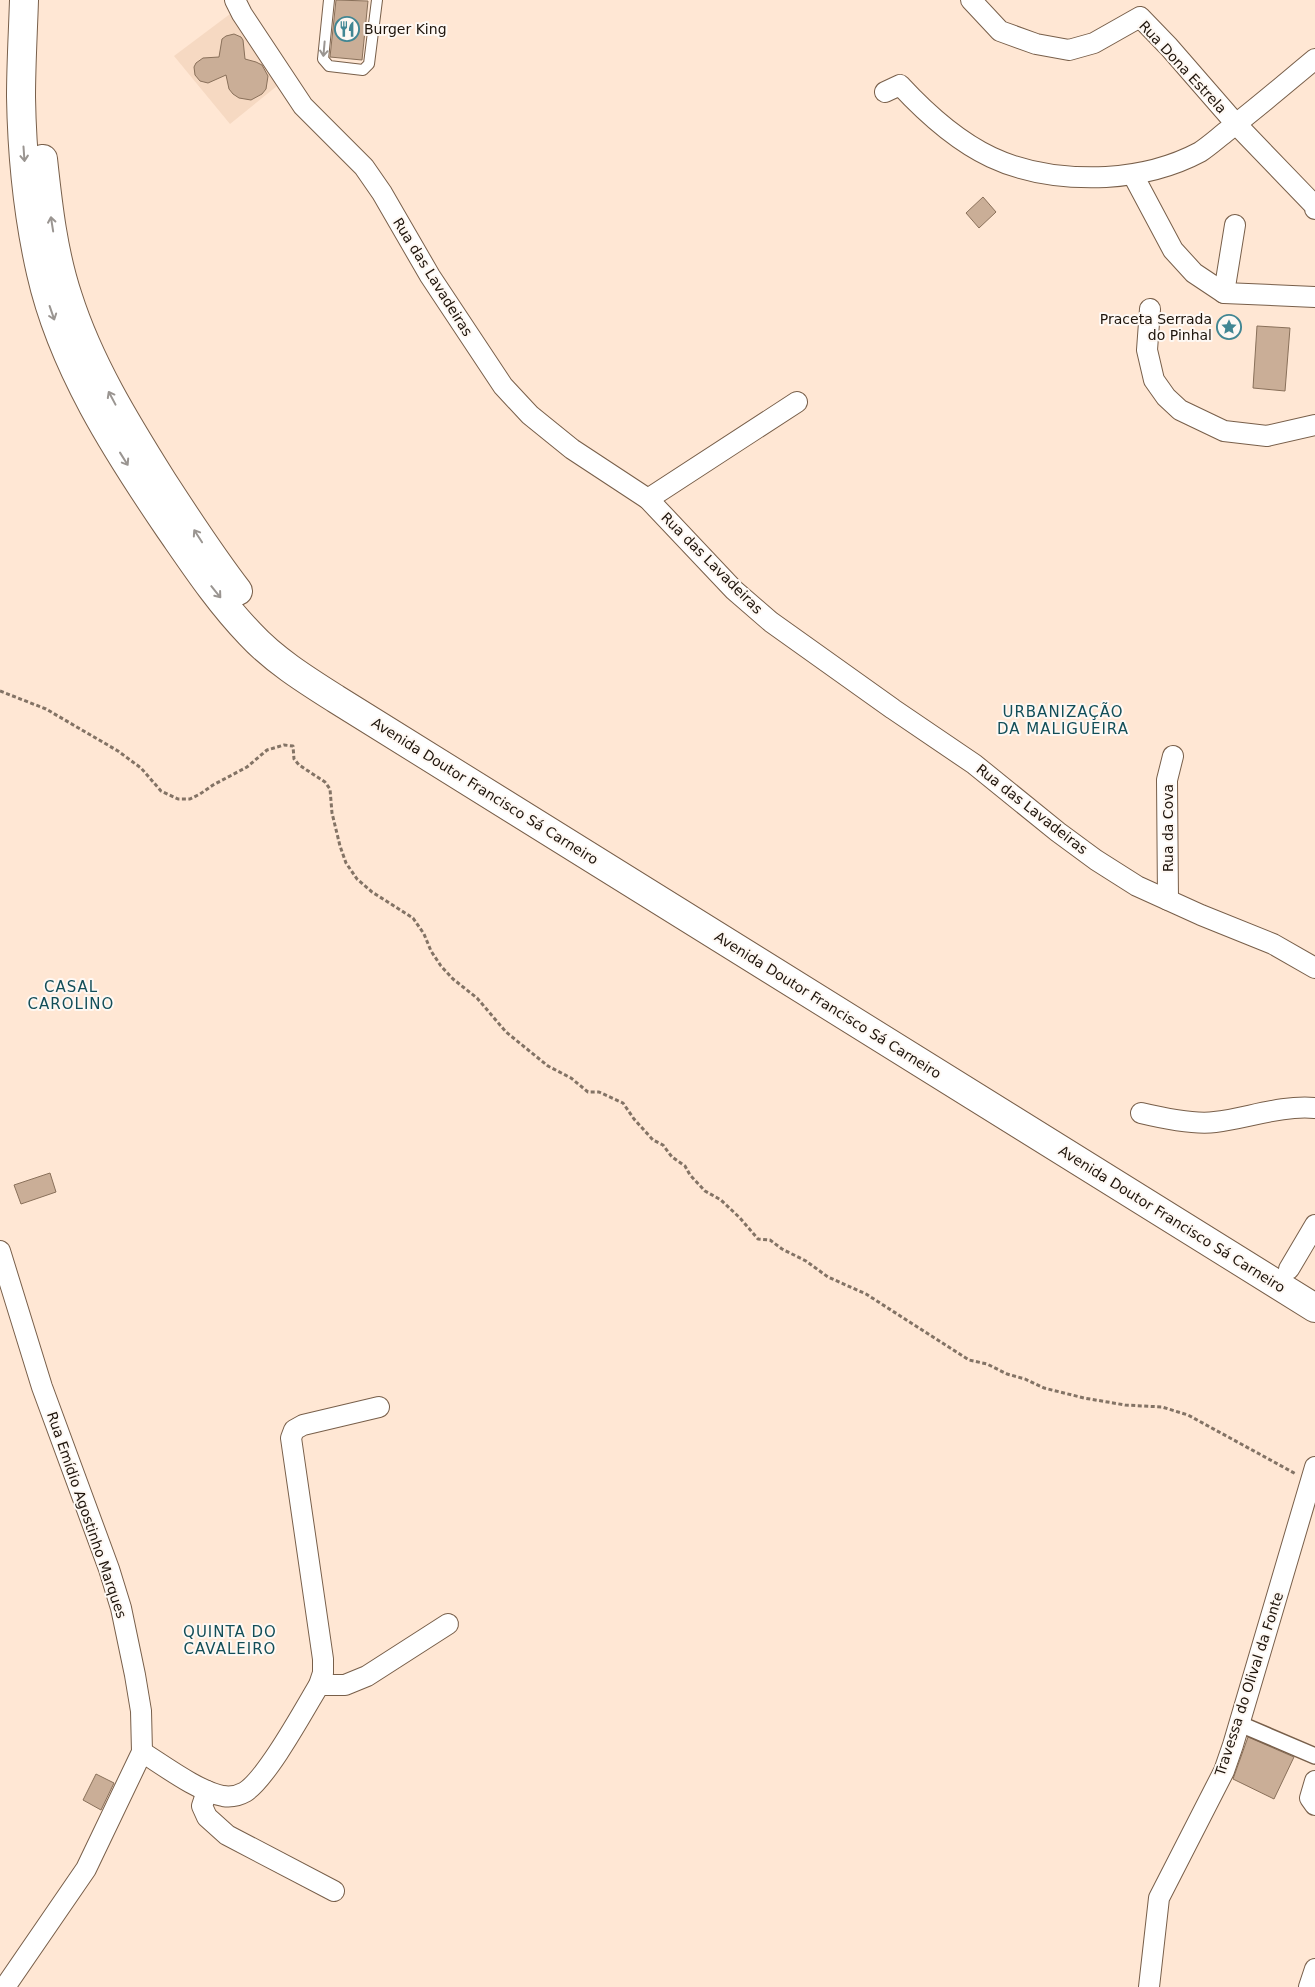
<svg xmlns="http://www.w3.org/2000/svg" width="1315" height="1987" font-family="'DejaVu Sans',sans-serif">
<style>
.built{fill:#f6d9c2}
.building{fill:#caae97;stroke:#89705a}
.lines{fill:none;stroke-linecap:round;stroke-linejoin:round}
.service-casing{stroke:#785f4a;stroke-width:12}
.pedestrian-casing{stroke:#785f4a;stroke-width:18}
.minor-casing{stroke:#785f4a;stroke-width:22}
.primary-casing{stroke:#785f4a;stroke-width:30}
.path{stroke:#837365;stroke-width:3;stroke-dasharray:4 2.5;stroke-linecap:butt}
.service{stroke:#fff;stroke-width:10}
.pedestrian{stroke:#fff;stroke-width:15}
.minor{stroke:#fff;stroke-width:20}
.primary{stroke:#fff;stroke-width:28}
.oneway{stroke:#9a9591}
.labels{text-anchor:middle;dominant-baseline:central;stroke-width:4;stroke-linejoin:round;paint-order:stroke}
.poi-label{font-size:14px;fill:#1e140b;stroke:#fef8f3;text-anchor:start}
.street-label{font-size:14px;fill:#1e140b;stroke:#fef8f3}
.neighbourhood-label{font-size:15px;letter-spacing:1px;fill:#134e58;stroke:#fef8f3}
</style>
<rect width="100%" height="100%" fill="#ffe7d4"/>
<!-- built -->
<polygon class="built" points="230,14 256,49 277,86 230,124 174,56"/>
<!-- building -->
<g class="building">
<polygon points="336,0 368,1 362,60 330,57"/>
<polygon points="234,34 241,37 243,40 245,59 256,62 262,65 268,76 266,89 262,94 251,100 239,98 233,94 229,89 226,75 208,83 200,81 195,75 194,67 196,63 203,58 219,57 222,39 226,36"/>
<polygon points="983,197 996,212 979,228 966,213"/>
<polygon points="1257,326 1290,328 1285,391 1253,388"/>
<polygon points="50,1173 56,1192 21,1204 14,1185"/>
<polygon points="1248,1737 1294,1757 1274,1799 1233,1779"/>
<polygon points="96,1774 114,1783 101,1810 83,1800"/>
</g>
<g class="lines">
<defs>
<polyline id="service" points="329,0 323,59 329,66 363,70 369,64 377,0"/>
<polyline id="pedestrian" points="1240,1724 1315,1756"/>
<g id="minor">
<polyline points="235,0 242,14 303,106 364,167 382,193 430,276 503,386 530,415 572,449 648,499 734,590 771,622 893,709 974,764 1058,832 1096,860 1137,886 1201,915 1273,944 1315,968"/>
<polyline points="971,0 1000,31 1036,44 1069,50 1094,43 1140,17 1169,47 1236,124 1315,206 1315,209"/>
<path d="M885 92 900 85C961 151 1014 181 1106 177 1139 175 1170 168 1200 152 1209 146 1218 138 1227 131 1257 108 1286 83 1315 59"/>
<polyline points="1133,175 1173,250 1194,273 1224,293 1315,297"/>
<polyline points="1224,293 1235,225"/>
<polyline points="1150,309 1147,350 1154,380 1166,397 1180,410 1224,431 1267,436 1315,425"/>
<polyline points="648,499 797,402"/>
<polyline points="1168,900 1167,780 1173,756"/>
<path d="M1141 1113C1162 1118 1194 1125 1215 1122 1248 1118 1281 1105 1315 1108"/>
<polyline points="0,1251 42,1387 109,1569 121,1608 135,1675 141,1711 142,1752 86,1869 5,1987"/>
<polyline points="1289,1269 1315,1225"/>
<polyline points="319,1685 345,1685 367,1676 448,1624"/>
<path d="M142 1752C163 1765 199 1792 223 1796 230 1797 238 1796 245 1792 267 1778 304 1710 319 1685L323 1673V1659L291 1438 294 1430 303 1425 379 1407"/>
<polyline points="1315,1781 1310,1798 1315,1805"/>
<polyline points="207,1791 202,1806 207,1817 227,1835 334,1891"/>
<polyline points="1149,1987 1159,1898 1224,1771 1233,1745 1315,1467"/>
<polyline points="1309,1987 1315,1969"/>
</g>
<g id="primary">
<path d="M24 0C23 32 21 65 21 97 22 156 28 216 41 273 62 366 116 450 169 528 194 564 219 602 250 634 274 660 306 680 336 699L1315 1308"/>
<path d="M43 159C48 205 53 252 68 297 89 363 126 423 163 482 187 519 211 556 238 591"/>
</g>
</defs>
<!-- service casing -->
<use href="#service" class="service-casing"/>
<!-- pedestrian casing -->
<use href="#pedestrian" class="pedestrian-casing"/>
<!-- minor casing -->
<use href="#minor" class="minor-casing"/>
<!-- primary casing -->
<use href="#primary" class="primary-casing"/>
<!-- path -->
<polyline class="path" points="0,691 46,709 118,751 141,768 161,791 178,799 190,799 200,794 213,785 247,767 267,750 284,745 293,746 294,759 299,765 325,782 330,789 332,813 340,846 346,863 357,879 372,892 413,918 424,934 431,951 441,966 453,979 477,998 506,1032 548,1066 571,1078 588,1092 599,1092 623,1103 634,1119 653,1140 663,1145 672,1157 685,1166 690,1175 705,1191 721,1200 740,1218 758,1239 770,1240 782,1249 806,1261 828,1277 866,1294 969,1360 987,1364 1007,1374 1025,1379 1044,1388 1084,1398 1125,1405 1162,1407 1188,1415 1296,1474"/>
<!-- service -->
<use href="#service" class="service"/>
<!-- pedestrian -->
<use href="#pedestrian" class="pedestrian"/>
<!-- minor -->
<use href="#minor" class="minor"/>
<!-- primary -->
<use href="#primary" class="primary"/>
</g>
<!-- one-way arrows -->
<defs><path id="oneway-shaft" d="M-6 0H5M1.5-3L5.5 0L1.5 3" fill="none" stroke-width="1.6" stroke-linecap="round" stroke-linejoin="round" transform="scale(1.25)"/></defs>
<g class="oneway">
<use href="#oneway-shaft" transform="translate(324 49) rotate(95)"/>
<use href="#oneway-shaft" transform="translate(24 154) rotate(86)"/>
<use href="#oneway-shaft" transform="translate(52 224) rotate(-99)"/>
<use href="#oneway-shaft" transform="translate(52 313) rotate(71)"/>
<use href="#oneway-shaft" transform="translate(112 398) rotate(-118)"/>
<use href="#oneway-shaft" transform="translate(124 459) rotate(58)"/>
<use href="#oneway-shaft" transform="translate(198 536) rotate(-123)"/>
<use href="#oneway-shaft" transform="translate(216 592) rotate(51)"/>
</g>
<!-- icons -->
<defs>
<symbol id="restaurant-ring" viewBox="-11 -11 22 22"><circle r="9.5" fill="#fef8f3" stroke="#418693" stroke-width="1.5"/><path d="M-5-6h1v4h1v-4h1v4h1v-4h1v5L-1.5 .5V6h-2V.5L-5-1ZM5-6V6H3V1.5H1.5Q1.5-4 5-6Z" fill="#418693"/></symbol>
<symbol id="sight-ring" viewBox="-11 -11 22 22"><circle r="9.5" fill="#fef8f3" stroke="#418693" stroke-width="1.5"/><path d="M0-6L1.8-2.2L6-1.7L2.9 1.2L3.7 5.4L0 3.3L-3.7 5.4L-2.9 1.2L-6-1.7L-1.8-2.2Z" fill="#418693"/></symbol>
</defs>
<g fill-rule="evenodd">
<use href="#restaurant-ring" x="333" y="15" width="28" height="28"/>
<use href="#sight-ring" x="1215" y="313" width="28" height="28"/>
</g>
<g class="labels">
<!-- poi labels -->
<g class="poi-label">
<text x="364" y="29">Burger King</text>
<text x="1212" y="319" text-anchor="end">Praceta Serrada<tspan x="1212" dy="16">do Pinhal</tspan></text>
</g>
<!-- street labels -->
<g class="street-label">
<text transform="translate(1183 67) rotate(47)">Rua Dona Estrela</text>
<text transform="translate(433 277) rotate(58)">Rua das Lavadeiras</text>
<text transform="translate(712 563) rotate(45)">Rua das Lavadeiras</text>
<text transform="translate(485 791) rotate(32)">Avenida Doutor Francisco Sá Carneiro</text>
<text transform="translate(1032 809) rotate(38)">Rua das Lavadeiras</text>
<text transform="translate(1168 828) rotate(-90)">Rua da Cova</text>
<text transform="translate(828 1005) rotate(32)">Avenida Doutor Francisco Sá Carneiro</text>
<text transform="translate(1172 1219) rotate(32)">Avenida Doutor Francisco Sá Carneiro</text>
<text transform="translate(87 1515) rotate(71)">Rua Emídio Agostinho Marques</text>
<text transform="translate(1249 1684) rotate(-72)">Travessa do Olival da Fonte</text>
</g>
<!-- neighbourhood labels -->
<g class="neighbourhood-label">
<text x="1063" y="712">URBANIZAÇÃO<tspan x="1063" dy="17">DA MALIGUEIRA</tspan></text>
<text x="71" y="987">CASAL<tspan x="71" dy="17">CAROLINO</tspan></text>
<text x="230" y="1632">QUINTA DO<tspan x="230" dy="17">CAVALEIRO</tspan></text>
</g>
</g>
</svg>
